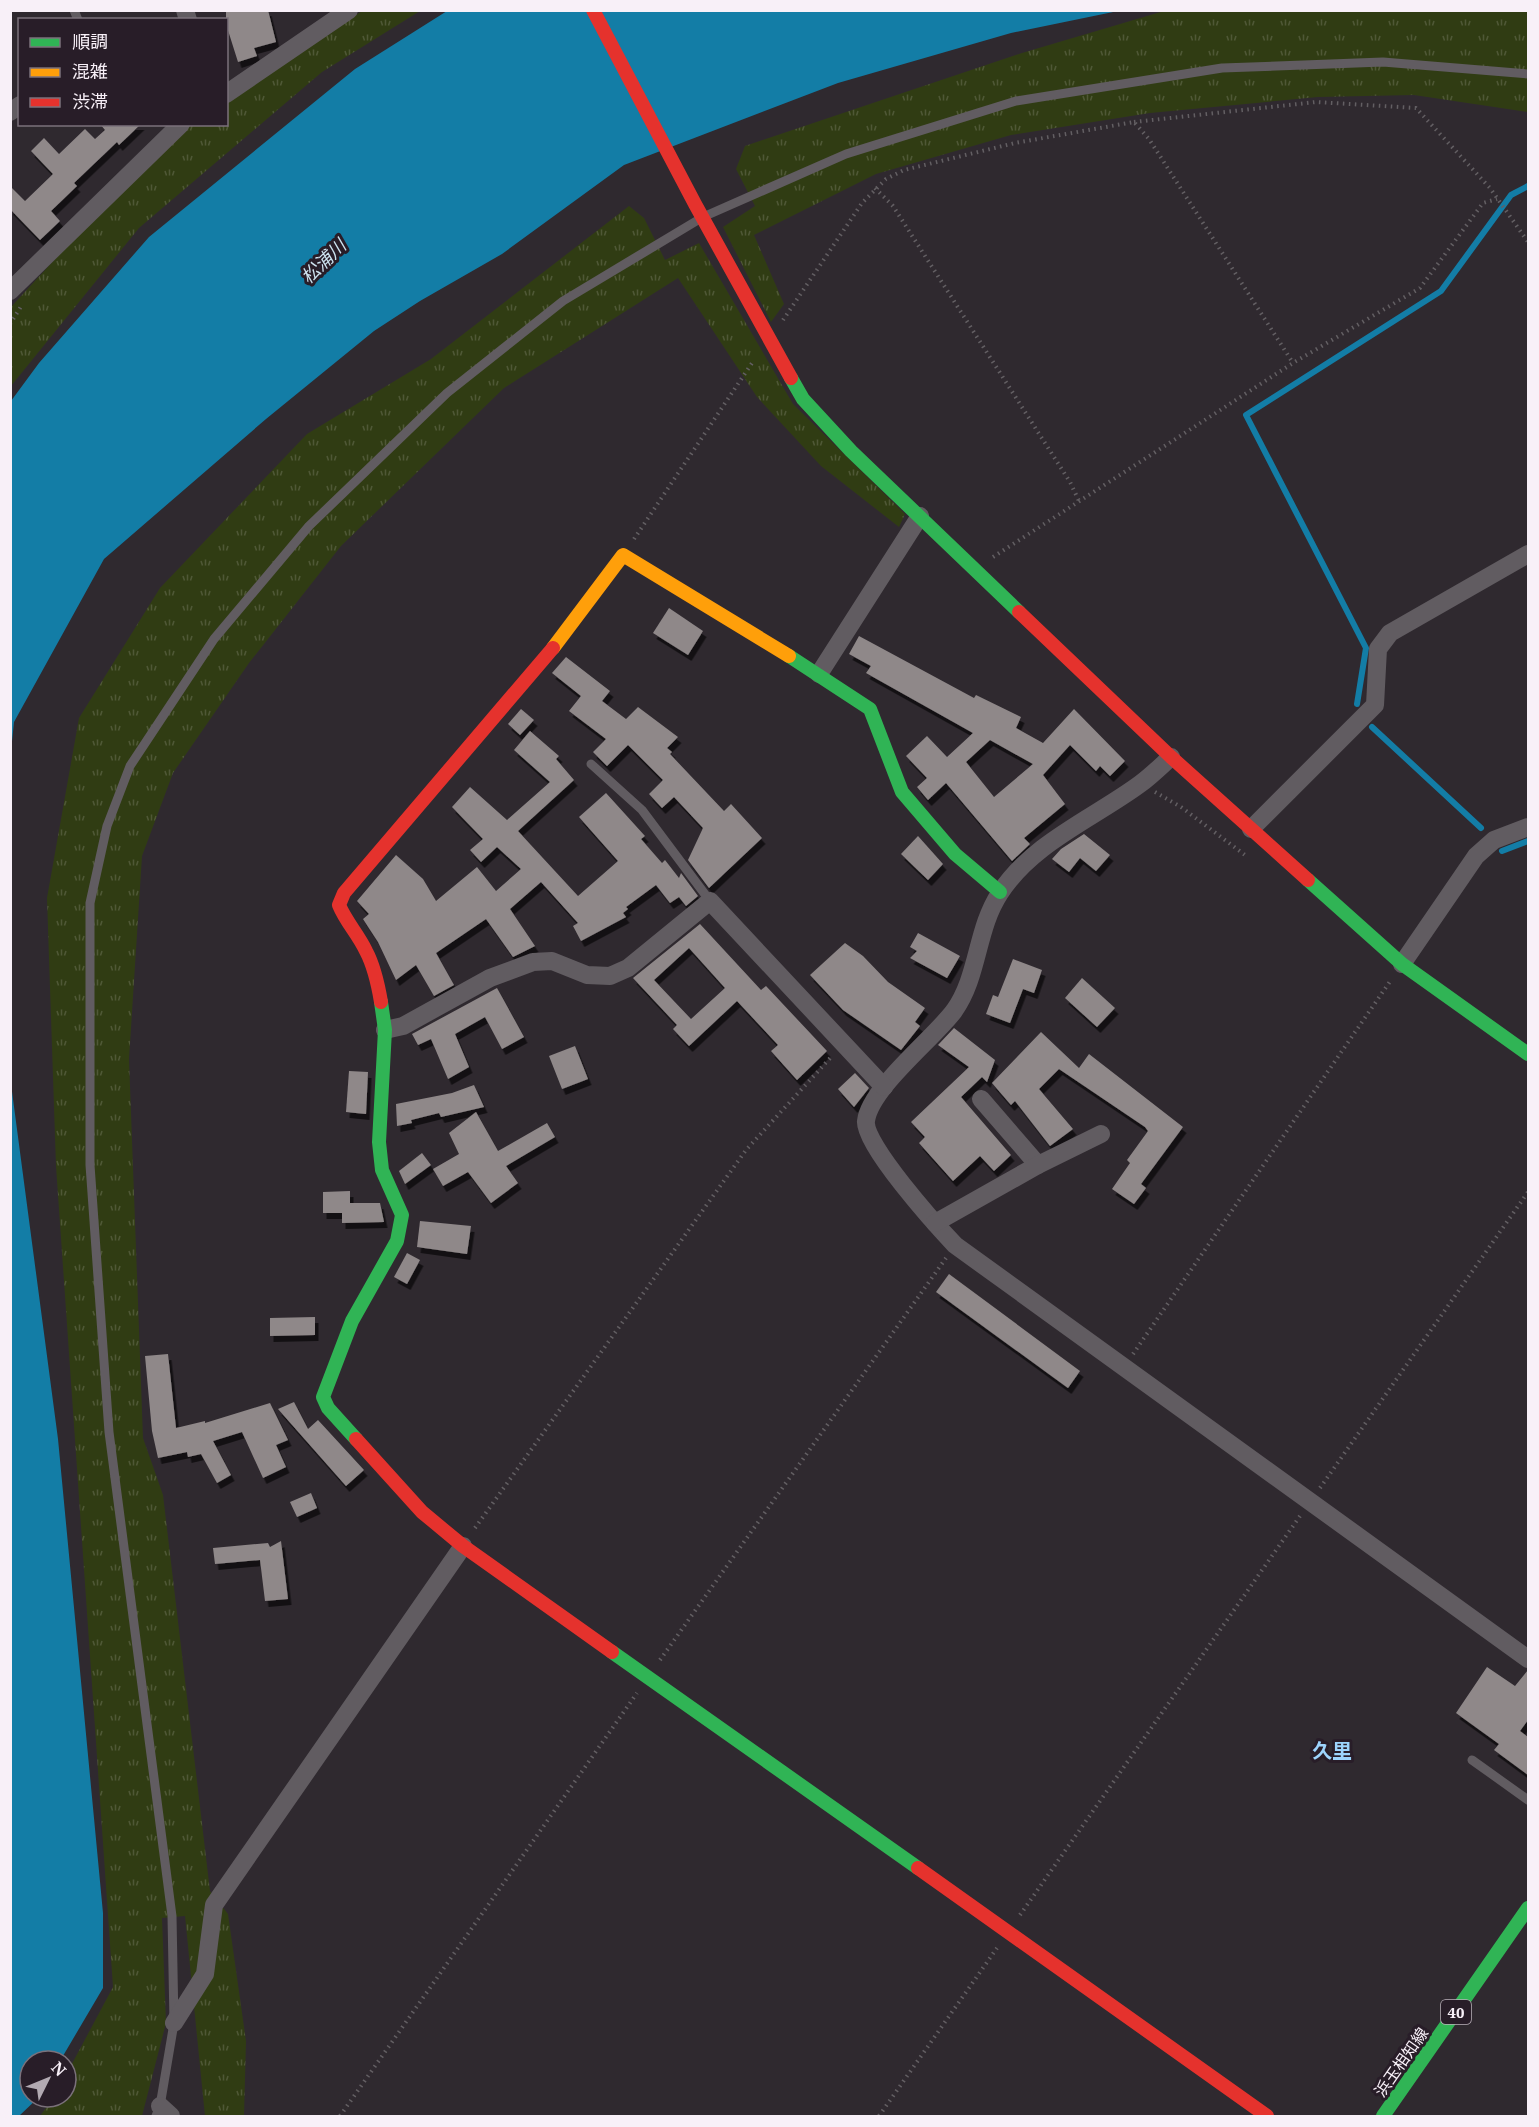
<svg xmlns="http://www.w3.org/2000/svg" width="1539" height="2127" font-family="'Noto Serif','Noto Sans JP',serif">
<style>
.grass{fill:url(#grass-tufts)}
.water{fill:#137da6}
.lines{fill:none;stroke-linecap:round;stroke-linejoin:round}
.stream{stroke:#137da6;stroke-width:6}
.building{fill:#8f8889;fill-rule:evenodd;filter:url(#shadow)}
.path{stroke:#635f63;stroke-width:4;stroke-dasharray:1.5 4.5;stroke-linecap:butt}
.lane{stroke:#615c61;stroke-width:9}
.street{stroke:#615c61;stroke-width:18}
.fast{stroke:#30b455;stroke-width:14}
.slow{stroke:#ff9f0a;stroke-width:14}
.jam{stroke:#e5322d;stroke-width:14}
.labels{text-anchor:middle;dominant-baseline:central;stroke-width:6;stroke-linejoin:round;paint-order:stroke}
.shield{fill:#281d28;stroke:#bab1ba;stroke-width:1.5}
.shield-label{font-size:15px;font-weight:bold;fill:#f8f0f8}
.street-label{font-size:16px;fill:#f8f0f8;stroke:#281d28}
.water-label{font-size:18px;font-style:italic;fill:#cee4f1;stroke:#281d28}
.quarter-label{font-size:20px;font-weight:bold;fill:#9dd4fc;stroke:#281d28}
</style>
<defs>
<pattern id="grass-tufts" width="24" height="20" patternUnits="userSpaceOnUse" patternTransform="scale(1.5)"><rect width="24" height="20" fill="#303c13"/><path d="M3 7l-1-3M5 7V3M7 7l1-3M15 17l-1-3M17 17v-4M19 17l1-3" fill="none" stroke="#4f5836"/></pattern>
<filter id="shadow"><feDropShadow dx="3.5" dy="6" stdDeviation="0" flood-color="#0009"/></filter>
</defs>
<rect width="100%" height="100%" fill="#2f292f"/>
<!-- grass -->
<g class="grass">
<polygon points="362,11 420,11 322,72 139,228 11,386 11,307 69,244 186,129 192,125 226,124 227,101"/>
<polygon points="1164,11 1528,11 1528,112 1414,95 1318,97 1150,113 1011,135 876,174 754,235 784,304 771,322 723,227 755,206 736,169 745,146 1022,53"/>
<polygon points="629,206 644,218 665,260 699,243 793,404 905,514 899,527 821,466 757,397 678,278 504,388 341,546 249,663 173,773 142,856 129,1059 143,1438 163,1495 210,1891 228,1914 246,2041 244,2116 205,2116 185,1916 162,1918 166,2023 142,2116 40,2116 54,2097 66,2097 66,2075 113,1987 56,1166 47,898 79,718 160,588 307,434 431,359"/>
</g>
<!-- water -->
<g class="water">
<polygon points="447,11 1118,11 1011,33 838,83 624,165 502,254 420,301 374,331 266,419 104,559 14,722 11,751 11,401 39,363 149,237 355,69"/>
<polygon points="11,1084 58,1439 103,1913 103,1988 60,2061 30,2061 30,2097 39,2097 19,2116 10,2116"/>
</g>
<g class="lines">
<!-- stream -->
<g class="stream">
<polyline points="1357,704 1366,648 1246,415 1441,291 1511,195 1528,186"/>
<polyline points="1372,727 1481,828"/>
<polyline points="1502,851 1528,841"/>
</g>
</g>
<!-- building -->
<g class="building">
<polygon points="226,10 268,10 276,42 254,48 257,56 238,62 226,24"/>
<polygon points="100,124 141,124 119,145 117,142 74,183 77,186 51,211 60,221 40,240 10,209 10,186 25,201 53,174 31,151 44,138 59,154 85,129 95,139 105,130"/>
<polygon points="669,608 703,631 688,655 653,633"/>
<path d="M859 636 974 698 976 695 1021 717 1016 728 1043 743 1074 709 1125 761 1110 776 1100 766 1096 771 1070 745 1043 775 1065 804 1024 838 1030 844 1012 861 946 783 928 800 917 787 927 778 906 756 927 736 947 757 973 733 866 673 871 666 849 654ZM990 740 1033 764 994 797 966 762Z"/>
<polygon points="566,657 610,691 602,701 626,719 638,707 678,737 667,748 672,752 670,754 724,811 731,804 762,838 709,888 688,860 703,828 674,797 662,808 649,794 663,780 628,745 607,766 593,752 606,739 569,711 581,696 552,673"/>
<polygon points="521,709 534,720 520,735 508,724"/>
<polygon points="530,731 559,756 556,759 574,780 518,831 578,896 618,861 579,817 606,793 645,836 641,839 662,863 665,860 679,878 681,873 698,896 686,906 679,897 670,903 656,885 626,907 628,909 623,913 626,917 581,941 573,926 578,923 541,882 510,909 535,946 513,957 486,919 436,953 454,985 434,996 416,965 396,980 378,942 363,919 369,914 357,901 396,855 423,879 436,901 477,867 496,891 521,869 497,847 481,862 470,850 483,839 452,807 470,787 507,820 550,782 514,750"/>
<polygon points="1084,834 1110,855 1096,871 1080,858 1069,872 1052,859 1061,849"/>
<polygon points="918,836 943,864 928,880 901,854"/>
<path d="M700 924 761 990 766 986 827 1051 797 1080 771 1051 778 1045 737 1001 689 1046 673 1029 677 1025 633 978ZM689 948 725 988 691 1019 654 980Z"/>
<polygon points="918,933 960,956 947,978 910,958 917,951 910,947"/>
<polygon points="845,943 863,956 888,982 925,1008 915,1022 920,1026 901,1050 843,1010 810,975"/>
<polygon points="1013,959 1042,970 1034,993 1023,989 1010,1023 986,1014 993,995 998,997"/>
<polygon points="1082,978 1115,1008 1097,1027 1065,998"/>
<polygon points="497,988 524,1037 502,1049 485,1017 455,1034 469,1067 448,1079 431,1039 418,1045 412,1034"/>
<polygon points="954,1028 995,1060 987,1082 982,1077 961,1097 1011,1155 994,1171 980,1156 953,1181 919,1143 925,1137 911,1122 969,1067 938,1045"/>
<polygon points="1041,1032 1079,1068 1089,1054 1183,1127 1141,1184 1146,1188 1134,1204 1112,1189 1130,1163 1127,1160 1148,1131 1145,1127 1059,1069 1039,1089 1073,1129 1050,1146 1015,1101 1011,1105 992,1083"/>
<polygon points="575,1046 588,1079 562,1089 549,1056"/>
<polygon points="349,1071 368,1072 366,1114 346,1112"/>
<polygon points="855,1073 869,1088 854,1107 838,1089"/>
<polygon points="474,1085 484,1107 441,1117 439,1113 411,1120 412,1123 397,1126 396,1104 452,1093"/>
<polygon points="476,1112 498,1151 547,1123 555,1137 506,1166 518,1183 491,1203 468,1172 443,1186 433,1169 459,1154 449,1133"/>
<polygon points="422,1153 431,1165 405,1184 399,1171"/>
<polygon points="350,1191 350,1203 380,1203 384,1222 342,1223 342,1213 323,1213 323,1192"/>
<polygon points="420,1221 471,1226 467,1254 417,1247"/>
<polygon points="407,1253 420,1260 407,1284 394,1277"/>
<polygon points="949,1274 1080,1371 1068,1388 936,1292"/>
<polygon points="315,1317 315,1335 270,1336 270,1318"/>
<polygon points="168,1354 176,1428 205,1421 205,1423 270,1403 288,1440 276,1445 286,1467 263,1478 242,1432 213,1441 231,1475 217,1483 201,1454 188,1457 187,1452 158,1458 152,1431 145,1356"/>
<polygon points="294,1402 308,1429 318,1420 364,1470 346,1486 278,1409"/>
<polygon points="311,1493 317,1508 297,1517 290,1502"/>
<polygon points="281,1541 288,1599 265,1601 260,1560 215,1564 213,1548 268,1543 270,1547"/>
<polygon points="1487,1667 1515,1686 1528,1670 1528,1720 1520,1731 1528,1737 1528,1775 1494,1750 1499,1744 1456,1713"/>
</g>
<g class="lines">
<!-- path -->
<g class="path">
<polyline points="1134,122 1316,102 1416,108 1490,188 1528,242"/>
<polyline points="875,188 893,206 1070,482 1079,501"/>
<polyline points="783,320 862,203 886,179 904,170 1015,143 1134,122 1149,139 1293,363"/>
<polyline points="10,324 22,305"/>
<polyline points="634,539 752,363"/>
<polyline points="993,557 1293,363 1420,288 1483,203 1497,199"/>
<polyline points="1155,792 1181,807 1245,855"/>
<polyline points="1133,1354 1391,980"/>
<polyline points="1320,1488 1528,1192"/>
<polyline points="475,1528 746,1150 832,1056"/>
<polyline points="660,1660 946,1258"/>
<polyline points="1020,1915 1300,1516"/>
<polyline points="340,2116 637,1693"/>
<polyline points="879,2116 997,1948"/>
</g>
<!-- lane -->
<g class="lane">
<polyline points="74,10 78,20"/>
<polyline points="591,764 642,810 710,901"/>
<polyline points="1472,1760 1528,1800"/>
<polyline points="156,2116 160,2106 174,2023 172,1916 109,1432 90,1165 90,903 107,826 130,766 214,639 309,526 447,393 563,301 703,217 846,154 1016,101 1222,68 1383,62 1528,74"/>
</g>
<!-- street -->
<g class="street">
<polyline points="185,10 188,20"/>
<polyline points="226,94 349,10"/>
<polyline points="10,112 20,105"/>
<polyline points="10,291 181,124"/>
<polyline points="819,674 920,516"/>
<path d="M1171 757C1161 766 1151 776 1140 784 1094 818 1032 843 1000 893 976 929 979 976 954 1011 933 1039 870 1088 866 1121 863 1144 937 1226 955 1245L1528 1659"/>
<polyline points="1251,829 1375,705 1378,649 1390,633 1528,554"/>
<polyline points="1402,964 1476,856 1494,840 1528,827"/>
<polyline points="385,1030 403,1026 490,978 533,962 552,961 587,975 610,976 628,968 710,901 884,1087"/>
<polyline points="981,1099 1038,1165"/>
<polyline points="935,1223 1038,1165 1101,1134"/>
<polyline points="174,2023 205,1974 214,1905 463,1546"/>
<polyline points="160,2106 171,2116"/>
</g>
<!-- fast -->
<g class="fast">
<polyline points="791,378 803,399 851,451 1019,612"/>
<polyline points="789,656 870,709 902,792 955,854 1000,892"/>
<polyline points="1308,880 1402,964 1528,1054"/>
<polyline points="356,1439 328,1408 323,1397 352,1321 397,1241 402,1215 382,1170 379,1142 385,1030 381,1002"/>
<polyline points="612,1652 918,1868"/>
<polyline points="1383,2116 1528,1908"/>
</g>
<!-- slow -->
<polyline class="slow" points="553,648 623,555 789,656"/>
<!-- jam -->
<g class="jam">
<polyline points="593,10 695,204 791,378"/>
<polyline points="1019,612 1171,757 1308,880"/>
<path d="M381 1002C378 984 374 966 366 951 358 934 346 922 339 905L344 893 553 648"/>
<polyline points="356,1439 422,1512 463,1546 612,1652"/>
<polyline points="918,1868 1267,2116"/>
</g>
</g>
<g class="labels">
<!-- shield labels -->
<rect class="shield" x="1441" y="2000" width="30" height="24" rx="4.5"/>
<g class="shield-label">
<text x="1456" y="2012">40</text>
</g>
<!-- street labels -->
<g class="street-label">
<text transform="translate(1401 2062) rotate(-55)">浜玉相知線</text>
</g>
<!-- water labels -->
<g class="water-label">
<text transform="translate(323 261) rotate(-44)">松浦川</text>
</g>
<!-- quarter labels -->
<g class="quarter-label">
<text x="1332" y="1750">久里</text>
</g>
</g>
<!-- border -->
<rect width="1539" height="2127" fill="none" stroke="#f8f0f8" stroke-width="24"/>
<!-- legend -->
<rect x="18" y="18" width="210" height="108" fill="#281d28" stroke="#7b717b" stroke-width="1.5"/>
<rect x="30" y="38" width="30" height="9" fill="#30b455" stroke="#7b717b" stroke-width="1.5"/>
<text x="72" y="48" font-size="18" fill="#f8f0f8">順調</text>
<rect x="30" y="68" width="30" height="9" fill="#ff9f0a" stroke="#7b717b" stroke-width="1.5"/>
<text x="72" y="78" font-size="18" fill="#f8f0f8">混雑</text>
<rect x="30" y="98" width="30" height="9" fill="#e5322d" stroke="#7b717b" stroke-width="1.5"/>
<text x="72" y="108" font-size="18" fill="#f8f0f8">渋滞</text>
<!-- north arrow -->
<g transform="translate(48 2079) rotate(47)"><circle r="28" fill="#281d28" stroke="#7b717b" stroke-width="1.5"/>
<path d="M0-4.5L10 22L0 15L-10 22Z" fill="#b2aab2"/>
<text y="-9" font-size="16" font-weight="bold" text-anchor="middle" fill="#f8f0f8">N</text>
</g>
</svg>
